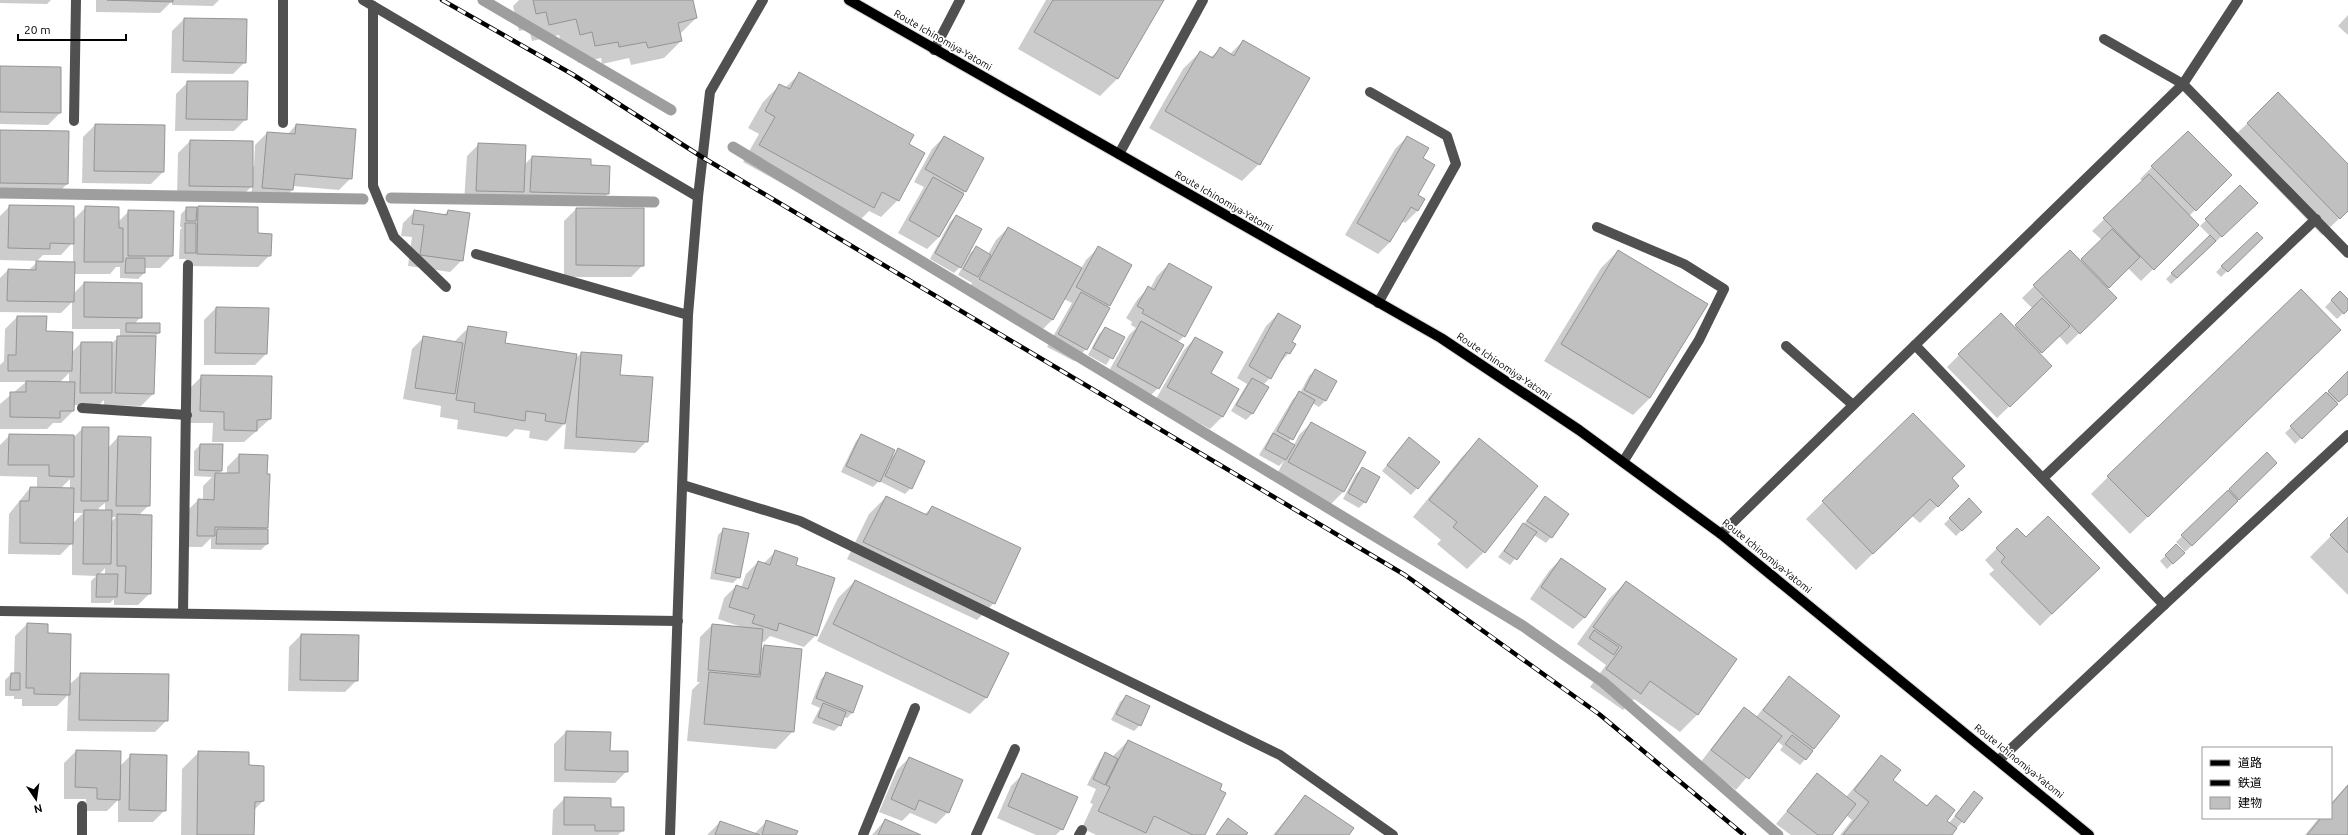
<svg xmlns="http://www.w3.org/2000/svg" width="2348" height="835" font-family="Ubuntu,'Noto Sans JP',sans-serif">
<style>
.shadow{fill:#0003;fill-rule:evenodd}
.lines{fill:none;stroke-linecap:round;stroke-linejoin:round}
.stream{stroke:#9e9e9e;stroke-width:11}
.building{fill:#c0c0c0;stroke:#949494}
.major-casing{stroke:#dbdbdb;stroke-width:12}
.minor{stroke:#505050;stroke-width:10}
.major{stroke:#000;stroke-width:10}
.rail-casing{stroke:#000;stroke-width:4.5}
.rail{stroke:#fff;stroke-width:3;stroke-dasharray:9;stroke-linecap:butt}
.labels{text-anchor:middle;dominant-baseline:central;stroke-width:3.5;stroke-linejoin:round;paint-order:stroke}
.street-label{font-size:10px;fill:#000;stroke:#fff}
</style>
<rect width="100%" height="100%" fill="#fff"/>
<!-- shadow -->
<g class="shadow">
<polygon points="0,0 51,0 47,4 0,3"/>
<polygon points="96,0 219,0 213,6 172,5 172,1 160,13 96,12"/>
<polygon points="519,0 692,0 696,18 680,34 681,41 664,58 631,65 629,58 602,64 601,58 578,63 575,49 563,51 559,35 532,41 529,29 519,31 513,6"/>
<polygon points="1046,0 1163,0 1117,79 1100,96 1018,49"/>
<polygon points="2348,15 2348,35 2338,26"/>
<polygon points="184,19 245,62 233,74 171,73 172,31"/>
<polygon points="1243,41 1259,164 1242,181 1149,128 1183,69 1200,52 1210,58 1220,49 1230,54"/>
<polygon points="0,67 60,113 48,125 0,124"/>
<polygon points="799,74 908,145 898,200 881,217 869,211 856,224 743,162 759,134 748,128 763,102 780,85 785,88"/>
<polygon points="188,82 246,119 234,131 175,131 176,94"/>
<polygon points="2278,94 2348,166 2348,210 2322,235 2230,140"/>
<polygon points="95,125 164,126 163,172 151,184 82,183 83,137"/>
<polygon points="296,125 351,178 339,190 293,186 292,190 280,202 251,199 252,186 240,198 177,197 178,153 190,141 254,167 255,145 267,133 287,135"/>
<polygon points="0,131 67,184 55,196 0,195"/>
<polygon points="944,137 965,191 939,237 927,249 898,233 924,187 914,182 932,149"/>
<polygon points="1407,137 1422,159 1417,196 1424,200 1417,211 1405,223 1402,221 1390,242 1378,254 1345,235 1395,149"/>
<polygon points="479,144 524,165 532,157 609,167 608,194 596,206 519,203 519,196 511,204 464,202 467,156"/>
<polygon points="2152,167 2231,175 2189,216 2198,225 2141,281 2128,268 2107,289 2103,310 2067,345 2059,336 2040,354 2039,378 1997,418 1947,367 1959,355 2014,328 2033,309 2022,298 2070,251 2080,261 2102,240 2092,231 2143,181 2140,179"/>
<polygon points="2240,187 2257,203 2171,284 2166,279 2210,236 2200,226"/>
<path d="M10 206 73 220 86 207 118 222 129 211 172 256 160 268H144V273L138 279 120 278V267H116L110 274H74L73 294 84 283 141 317 134 324 159 333 155 337 153 394 141 406 104 405V400L99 405H74L73 411 61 423H53L47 429H0V404L26 382H0V365L4 361 5 329 17 317H46L45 332 72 352 81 343H111L120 337V329H72V302L61 313 0 312V278L8 270 28 271 37 262 73 263V242L61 255H43L37 261 0 260V216ZM69 373V382H60Z"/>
<polygon points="198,207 257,234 270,255 258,267 185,266 186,259 179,259 180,230 182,227 180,227 181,214 187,208 196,210"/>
<polygon points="576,209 643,265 631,277 564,277 564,221"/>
<polygon points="415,211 444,215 448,211 462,260 450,272 408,266 412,237 401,236 403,223"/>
<polygon points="956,216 960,267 954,273 930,259 950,222"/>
<polygon points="1008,228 1081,269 1086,260 1098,248 1109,305 1086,349 1074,361 1047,347 1072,303 1064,299 1052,320 1040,332 968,292 972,283 958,275 970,253 976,248 988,254 996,240"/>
<polygon points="2257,233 2262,238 2221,277 2216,272"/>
<polygon points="1618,251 1650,398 1633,415 1544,361 1601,268"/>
<polygon points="1169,264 1184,336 1177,343 1158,388 1146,400 1105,378 1129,335 1136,328 1131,325 1132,322 1126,318 1137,300 1148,288 1150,289 1157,276"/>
<polygon points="2340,292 2348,301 2348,309 2337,319 2325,307"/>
<polygon points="216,308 267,353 255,365 204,365 204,320"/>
<polygon points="1278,314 1290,342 1289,353 1278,365 1270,378 1263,385 1252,414 1246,420 1231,411 1247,384 1237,378 1266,326"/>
<polygon points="469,327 504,344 575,359 582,353 619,375 647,441 635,453 564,449 566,422 547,441 529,438 530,431 515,429 507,437 457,429 458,420 440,417 441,406 403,399 412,349 424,337 453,343"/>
<polygon points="1105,328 1124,338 1106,365 1088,355 1099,334"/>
<polygon points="1195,338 1210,374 1237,390 1222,417 1210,429 1156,399 1184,350"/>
<polygon points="2323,347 2130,534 2091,494 2108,477"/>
<polygon points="1315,370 1336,381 1325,401 1319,407 1312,403 1289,442 1294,445 1299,435 1311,423 1365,452 1343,492 1331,504 1277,474 1284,461 1279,466 1259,455 1293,399 1300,393 1309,376"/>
<polygon points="2348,373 2348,392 2295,444 2285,433"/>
<polygon points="202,376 270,419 244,442 212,442 213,423 189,423 190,388"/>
<polygon points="1913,414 1951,478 1958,486 1920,523 1912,516 1856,570 1806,519"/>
<path d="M83 428 108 448 118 437 149 505 139 515 150 593 138 605H114V599L110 603H91V581L96 576 72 575V543L60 555 8 554 9 514 30 488 37 489V477L0 476V445L10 435 75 436ZM70 479V489H60ZM105 503V511H97L100 507ZM73 513H83L73 523ZM111 517H116L111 522ZM105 568V575H99Z"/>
<polygon points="862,435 892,457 899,449 911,488 905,494 879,481 873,487 841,472 856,441"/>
<polygon points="1479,440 1484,552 1467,569 1437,544 1441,540 1413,517 1462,457"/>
<polygon points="200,445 221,471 218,474 227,474 227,467 239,455 267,528 265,530 267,530 267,544 261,550 211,549 211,538 202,547 186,547 186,512 198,500 203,500 203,486 212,477 194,476 194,451"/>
<polygon points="1403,445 1439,462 1411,495 1382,471"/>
<polygon points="2267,454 2276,463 2185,552 2176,542"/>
<polygon points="1362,468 1365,502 1359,508 1343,499 1356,474"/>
<polygon points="886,497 924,515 932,507 994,603 977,620 847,559 869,514"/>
<polygon points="1545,497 1551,537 1546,543 1534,535 1510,565 1498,557"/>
<polygon points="1969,500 1980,512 1956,536 1944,524"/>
<polygon points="2348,519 2348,595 2310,557"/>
<polygon points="724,529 739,577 733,583 710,579 718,535"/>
<polygon points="2017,529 2026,539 2086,580 2040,626 1989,574 1994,570 1985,560"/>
<polygon points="2176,545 2183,553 2167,569 2160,561"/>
<polygon points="775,552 794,566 816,635 804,647 770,636 764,642 761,641 760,650 764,646 793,731 776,749 687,741 692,690 700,682 697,682 700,637 712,625 742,627 718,619 724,598 736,586 741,588 746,574 758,562 763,564"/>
<polygon points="1561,559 1585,617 1573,629 1530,599 1549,571"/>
<polygon points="855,581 987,697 970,714 817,641 838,598"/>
<polygon points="1626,582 1736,660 1697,715 1680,732 1634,699 1623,710 1590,687 1606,665 1577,644 1609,599"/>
<polygon points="27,624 47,634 69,685 81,674 167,720 155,732 67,731 68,695 57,706 22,706 22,699 14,699 14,696 5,696 5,680 11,674 14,674 15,636"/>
<polygon points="301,635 357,680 345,692 288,691 289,647"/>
<polygon points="827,673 853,712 847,718 843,717 840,725 834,731 812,723 820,708 811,704 821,679"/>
<polygon points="1789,678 1814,749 1800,765 1780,750 1783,746 1777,741 1736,790 1700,763 1733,720 1745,708 1756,717"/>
<polygon points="1126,696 1140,725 1134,731 1111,720 1120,702"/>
<polygon points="566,732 609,752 627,771 615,783 554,782 554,744"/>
<polygon points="1128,741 1204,835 1096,835 1082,828 1093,804 1090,803 1096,789 1087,785 1100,760 1105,754 1112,757"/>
<polygon points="76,751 120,766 131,755 165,810 153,822 118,822 118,800 107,811 85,811 86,799 64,799 64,763"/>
<polygon points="199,752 248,766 263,801 254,810 253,835 181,835 182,769"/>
<polygon points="1881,756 1892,780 1926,806 1936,796 1946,821 1949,823 1974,793 1982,798 1951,835 1840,835 1852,820 1846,815 1831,835 1791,835 1776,824 1817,775 1846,797"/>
<polygon points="909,758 948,812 936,824 910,813 902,821 879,812 897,770"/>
<polygon points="1023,774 1062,829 1056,835 1036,835 997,818 1011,786"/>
<polygon points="2348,784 2348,835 2305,835 2319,818 2331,818 2331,803"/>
<polygon points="1305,796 1348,835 1273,835"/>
<polygon points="565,798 623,830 618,835 552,835 553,810"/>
<polygon points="885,820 919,835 872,835"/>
<polygon points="767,821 795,835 707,835 720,822 754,834"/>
</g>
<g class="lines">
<!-- stream -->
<g class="stream">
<polyline points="483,0 671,110"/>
<polyline points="733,147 1523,626 1603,682 1778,835"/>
<polyline points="0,193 363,199"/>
<polyline points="391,198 654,202"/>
</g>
</g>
<!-- building -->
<g class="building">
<polygon points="107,0 173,0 173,2"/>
<polygon points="533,0 693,0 697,18 678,23 682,41 648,48 646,42 619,47 618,42 595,46 592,32 580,35 576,19 549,25 546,12 536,14"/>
<polygon points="1053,0 1164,0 1118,79 1034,32"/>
<polygon points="184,18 247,19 246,63 183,61"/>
<polygon points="1243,40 1310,78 1260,165 1165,111 1200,51 1213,58 1220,47 1234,56"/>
<polygon points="0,66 61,67 61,113 0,112"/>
<polygon points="799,72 914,135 909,144 925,153 899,201 882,192 874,208 759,145 775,117 765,111 779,84 790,89"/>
<polygon points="187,81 248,81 247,120 186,119"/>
<polygon points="2278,92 2348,164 2348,211 2340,219 2247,123"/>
<polygon points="95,124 165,125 164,172 94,171"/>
<polygon points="296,124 356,129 352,179 295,174 293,190 262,188 267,132 295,134"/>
<polygon points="0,130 69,131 68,184 0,183"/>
<polygon points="2188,131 2232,175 2196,211 2151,166"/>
<polygon points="944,136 984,158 966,192 925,169"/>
<polygon points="1407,136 1429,148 1423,158 1435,165 1418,195 1425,199 1418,211 1411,207 1390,242 1357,223"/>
<polygon points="190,140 253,141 253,187 189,186"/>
<polygon points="478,143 526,145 524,192 476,191"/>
<polygon points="532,156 591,159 591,165 610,166 609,194 530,192"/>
<polygon points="2149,174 2199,225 2154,270 2103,218"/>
<polygon points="933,177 964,194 939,237 909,220"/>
<polygon points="2240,185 2258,203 2222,237 2205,219"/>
<polygon points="9,205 74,206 74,244 50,243 50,249 8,248"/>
<polygon points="85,206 119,207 119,228 123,228 123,262 84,262"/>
<polygon points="198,206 258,207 258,233 272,234 271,256 197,254"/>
<polygon points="186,207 197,207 196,221 186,221"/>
<polygon points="576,208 644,208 644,266 576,265"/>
<polygon points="128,210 174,211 173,256 128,256"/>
<polygon points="414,210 447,215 448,210 470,213 463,261 420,255 424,225 412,224"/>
<polygon points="956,215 982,229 961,268 935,253"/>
<rect x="185" y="223" width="11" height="30"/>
<polygon points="1008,227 1082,268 1053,320 979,279"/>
<polygon points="2112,229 2140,257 2109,288 2081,259"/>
<polygon points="2257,232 2263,238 2228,272 2221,266"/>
<polygon points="2210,235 2216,241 2177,278 2171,273"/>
<polygon points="976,246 991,255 978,277 963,269"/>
<polygon points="1098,246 1132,265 1110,306 1076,287"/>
<polygon points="1618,250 1708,304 1650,398 1561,344"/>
<polygon points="2070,250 2117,298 2080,334 2033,285"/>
<polygon points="126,258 145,258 145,273 125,273"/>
<polygon points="36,261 75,262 74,302 7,301 8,269 36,270"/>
<polygon points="1169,263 1212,287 1185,337 1142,313 1144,310 1137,306 1148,286 1154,290"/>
<polygon points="84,282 142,283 142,318 84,317"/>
<polygon points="2301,289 2341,330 2148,517 2107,476"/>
<polygon points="2340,291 2348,299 2348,310 2344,314 2331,300"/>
<polygon points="1081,292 1110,308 1087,350 1058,334"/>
<polygon points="2042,298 2070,326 2042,353 2015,325"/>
<polygon points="216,307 269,308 267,354 215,353"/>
<polygon points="1278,313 1301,326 1292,342 1296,344 1290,354 1286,352 1271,379 1249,366"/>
<polygon points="2001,313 2052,366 2010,407 1958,354"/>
<polygon points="17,316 47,316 46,331 73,332 72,371 8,371 8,355 16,355"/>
<polygon points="1141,321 1184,345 1159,389 1117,366"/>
<polygon points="126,323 160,323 160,333 126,332"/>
<polygon points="468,326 507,332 505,343 577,354 565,424 545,421 546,414 526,411 525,421 474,412 475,403 456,400"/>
<polygon points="1105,327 1125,337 1113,359 1093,348"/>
<polygon points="117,336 156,336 154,394 115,393"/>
<polygon points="423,336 463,343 455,394 415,388"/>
<polygon points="1195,337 1223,352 1211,373 1239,389 1223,417 1167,387"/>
<polygon points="81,342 112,342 112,393 80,393"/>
<polygon points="581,352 622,355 620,375 653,377 648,442 576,437"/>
<polygon points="1315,369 1337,381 1326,401 1304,390"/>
<polygon points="2348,371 2348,394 2339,402 2328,391"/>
<polygon points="201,375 272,376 271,419 257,420 257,431 224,430 224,412 200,411"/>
<polygon points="1252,378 1269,387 1253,414 1236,405"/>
<polygon points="26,381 75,382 74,411 60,411 60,418 10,417 10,392 26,392"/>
<polygon points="1299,391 1315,400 1293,440 1277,431"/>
<polygon points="2326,392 2338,404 2302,439 2290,426"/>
<polygon points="1913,413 1965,466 1952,478 1959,486 1938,507 1930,499 1873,554 1822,501"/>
<polygon points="1311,422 1366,452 1344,492 1288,462"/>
<polygon points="82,427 109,427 108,501 81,501"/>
<polygon points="1273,433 1295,445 1286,460 1265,449"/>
<polygon points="9,434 74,435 74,477 49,476 49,465 8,465"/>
<polygon points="861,434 895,450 880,482 846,466"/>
<polygon points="118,436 151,437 150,506 116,506"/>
<polygon points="1409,437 1440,462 1418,489 1387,465"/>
<polygon points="1479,438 1538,486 1485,553 1453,527 1457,522 1429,500"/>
<polygon points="200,444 223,444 222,471 199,470"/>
<polygon points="898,448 925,461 912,489 885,476"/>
<polygon points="2267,452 2277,463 2239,500 2229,489"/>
<polygon points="239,454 268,455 267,474 270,474 268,528 215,527 215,536 197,536 198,499 214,500 215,473 239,473"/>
<polygon points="1362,467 1380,477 1366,503 1348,493"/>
<polygon points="30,487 74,488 73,544 20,543 20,501 29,501"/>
<polygon points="2228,490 2238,501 2192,546 2181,535"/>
<polygon points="886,496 927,515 932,506 1021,548 995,604 863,542"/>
<polygon points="1545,496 1569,514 1552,538 1527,521"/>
<polygon points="1969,498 1982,512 1962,531 1949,518"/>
<polygon points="84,510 112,510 111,564 83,564"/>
<polygon points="117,514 152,515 151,594 125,593 126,566 117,566"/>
<polygon points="2048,516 2100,568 2052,614 2001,562 2005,557 1996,548 2017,528 2026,537"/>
<polygon points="2348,517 2348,553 2330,535"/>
<polygon points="1523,523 1537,532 1517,560 1504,551"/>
<polygon points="723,528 749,533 740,578 715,573"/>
<polygon points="217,529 268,529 268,544 216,544"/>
<polygon points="2176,544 2185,553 2173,564 2165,555"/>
<polygon points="775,550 798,558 796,565 835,578 817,636 779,623 777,631 752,623 755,615 729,607 736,585 748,589 758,561 770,565"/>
<polygon points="1561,558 1606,589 1585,618 1541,587"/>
<polygon points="97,574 118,574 117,597 96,597"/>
<polygon points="855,580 1009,653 987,698 833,624"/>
<polygon points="1626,581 1737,659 1698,715 1650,681 1641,694 1606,669 1622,647 1593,627"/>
<polygon points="27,623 48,624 48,633 71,634 70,695 34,694 34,688 26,688"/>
<polygon points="712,624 763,629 759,675 708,670"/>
<polygon points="1594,630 1619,647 1614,655 1589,638"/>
<polygon points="301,634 359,635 358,681 300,680"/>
<polygon points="764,645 802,649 794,732 704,724 709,672 760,677"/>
<polygon points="826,672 863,686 853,713 816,698"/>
<polygon points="11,673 20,673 20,690 10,690"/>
<polygon points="80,673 169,674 168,721 79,720"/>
<polygon points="1789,676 1840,716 1814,749 1763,710"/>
<polygon points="1126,695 1150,706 1141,726 1116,714"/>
<polygon points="823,703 846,712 841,726 818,717"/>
<polygon points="1744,707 1782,736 1749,779 1711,750"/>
<polygon points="566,731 611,732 610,751 628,751 628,772 565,770"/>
<polygon points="1792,735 1813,751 1806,760 1785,744"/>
<polygon points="1128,740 1222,784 1220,790 1226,793 1205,835 1193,835 1154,816 1146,833 1098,811 1110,787 1106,785"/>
<polygon points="76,750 121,751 120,800 97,799 97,788 75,787"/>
<polygon points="198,751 249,752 249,765 264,766 264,801 255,802 254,835 197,835"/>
<polygon points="1105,752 1118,759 1105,785 1093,779"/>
<polygon points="130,754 167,755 166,811 129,810"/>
<polygon points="1881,755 1901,770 1893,780 1927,806 1936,795 1955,810 1947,821 1957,828 1952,835 1843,835 1869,802 1854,790"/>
<polygon points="909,757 963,780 949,813 919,800 915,810 891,799"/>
<polygon points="1022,773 1078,797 1063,830 1008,806"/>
<polygon points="1817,773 1856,804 1832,835 1818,835 1787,811"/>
<polygon points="2348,785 2348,835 2307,835 2321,818 2331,818 2331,805"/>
<polygon points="1974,791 1983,798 1964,823 1955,816"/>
<polygon points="1305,795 1354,828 1349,835 1275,835"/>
<polygon points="564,797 611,798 611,807 624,807 624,831 595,831 595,825 564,825"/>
<polygon points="1228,818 1248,833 1246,835 1216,835"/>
<polygon points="885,819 921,835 878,835"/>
<polygon points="766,820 798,831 796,835 762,835"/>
<polygon points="720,821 760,835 715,835"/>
</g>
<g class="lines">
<defs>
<polyline id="major" points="849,0 1441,338 1579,430 1721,534 2089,835"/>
</defs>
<!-- major casing -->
<use href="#major" class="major-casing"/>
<!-- minor -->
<g class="minor">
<polyline points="363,0 698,197"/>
<polyline points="373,6 373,186 394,237 446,287"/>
<polyline points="2104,39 2183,84 2348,253"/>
<polyline points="934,50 960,0"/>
<polyline points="1370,92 1447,136 1456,164 1378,303"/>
<polyline points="74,121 76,0"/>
<polyline points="283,123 283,0"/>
<polyline points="1119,154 1203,0"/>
<polyline points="1597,227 1684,264 1724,289 1699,340 1623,462"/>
<polyline points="476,254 688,315"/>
<polyline points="1915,345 2164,605 2348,435"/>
<polyline points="1786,346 1853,405"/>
<polyline points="82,408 187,415"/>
<polyline points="2043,478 2316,219"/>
<polyline points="683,485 800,521 1280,755 1393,835"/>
<polyline points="1721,534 2183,84 2238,0"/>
<polyline points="0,611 678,621"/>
<polyline points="183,613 188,265"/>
<polyline points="1999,760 2164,605"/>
<polyline points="82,835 82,806"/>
<polyline points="670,835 688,315 698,197 710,92 763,0"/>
<polyline points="863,835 915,708"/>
<polyline points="976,835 1015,749"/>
<polyline points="1079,835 1082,830"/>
</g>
<!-- major -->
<use href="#major" class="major"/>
<defs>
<polyline id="rail" points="442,0 572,74 702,157 1405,575 1599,714 1744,835"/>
</defs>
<!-- rail casing -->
<use href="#rail" class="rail-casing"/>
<!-- rail -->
<use href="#rail" class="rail"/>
</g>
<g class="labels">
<!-- street labels -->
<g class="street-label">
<text transform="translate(943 40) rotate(30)">Route Ichinomiya-Yatomi</text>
<text transform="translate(1224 201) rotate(30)">Route Ichinomiya-Yatomi</text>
<text transform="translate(1504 366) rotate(34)">Route Ichinomiya-Yatomi</text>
<text transform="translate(1767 556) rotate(39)">Route Ichinomiya-Yatomi</text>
<text transform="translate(2019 761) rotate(39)">Route Ichinomiya-Yatomi</text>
</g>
</g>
<!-- legend -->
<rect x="2202" y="747" width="130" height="72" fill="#ffffff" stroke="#999999"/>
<rect x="2210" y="760" width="20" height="6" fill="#000000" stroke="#999999"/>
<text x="2238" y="767" font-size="12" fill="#000000">道路</text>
<rect x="2210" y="780" width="20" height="6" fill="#000000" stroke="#999999"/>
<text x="2238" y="787" font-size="12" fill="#000000">鉄道</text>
<rect x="2210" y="797" width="20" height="12" fill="#c0c0c0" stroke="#999999"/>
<text x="2238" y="807" font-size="12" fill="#000000">建物</text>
<!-- north arrow -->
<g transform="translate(36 799) rotate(167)" stroke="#ffffff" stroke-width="3" paint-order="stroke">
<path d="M0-3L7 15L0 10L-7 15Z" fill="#000000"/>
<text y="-6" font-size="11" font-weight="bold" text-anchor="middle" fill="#000000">N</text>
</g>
<!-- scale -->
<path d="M18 34v6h108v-6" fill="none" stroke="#000000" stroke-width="2"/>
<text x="24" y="34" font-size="12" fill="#000000" stroke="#ffffff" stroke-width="3" paint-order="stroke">20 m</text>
</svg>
